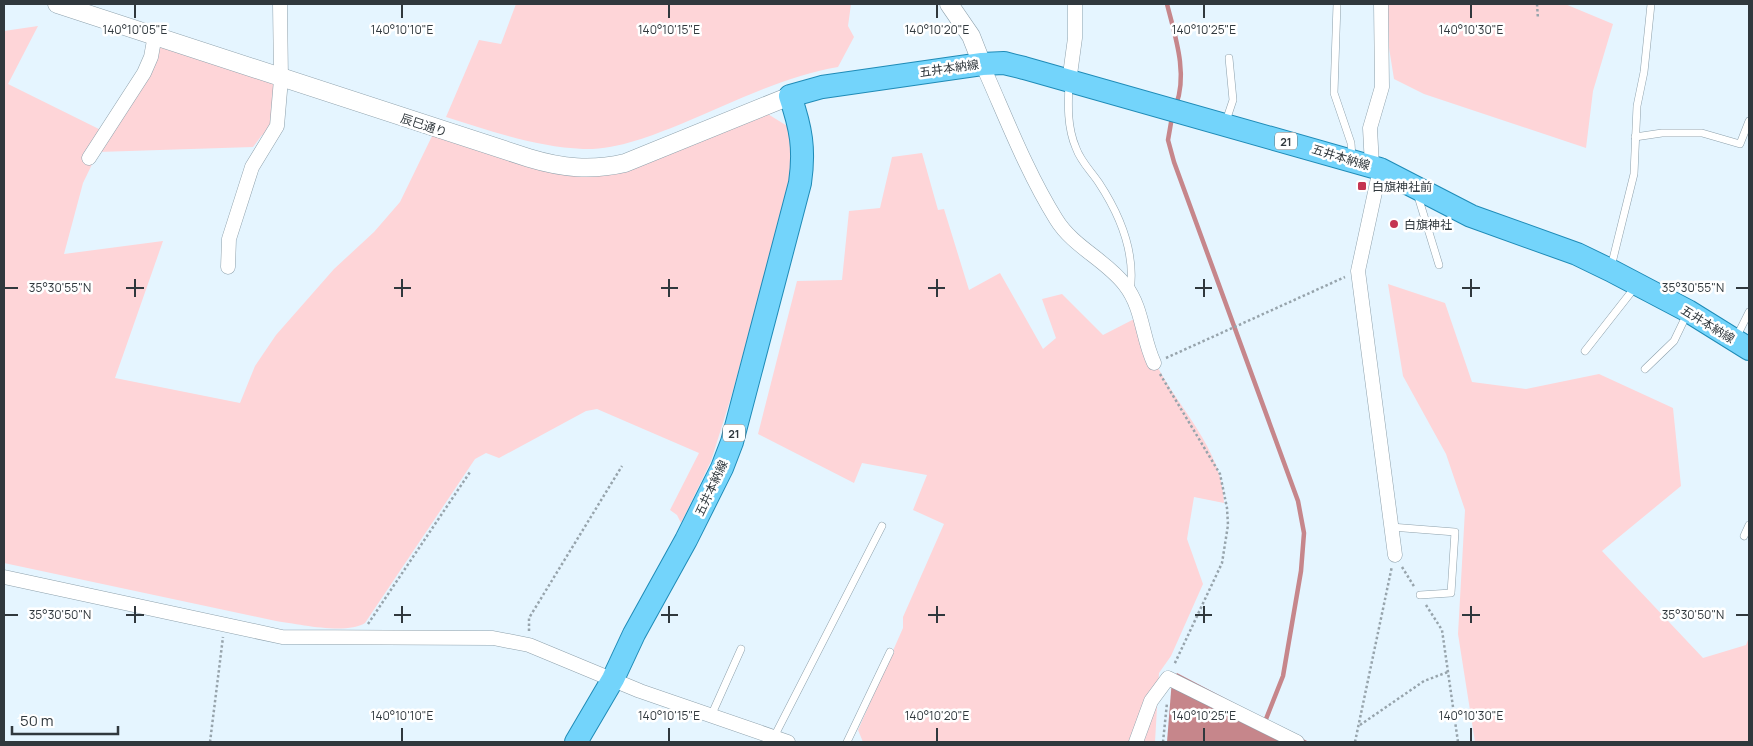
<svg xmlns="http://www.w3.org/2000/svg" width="1753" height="746" font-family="Manrope,'Noto Sans JP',sans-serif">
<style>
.green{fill:#fed5d8}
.water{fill:#c6868b}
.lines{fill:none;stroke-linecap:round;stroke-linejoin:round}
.stream{stroke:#c6868b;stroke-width:4.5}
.service-casing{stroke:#8ea1ac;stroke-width:8}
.minor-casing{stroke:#8ea1ac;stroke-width:15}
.tertiary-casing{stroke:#8ea1ac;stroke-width:19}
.primary-casing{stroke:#1f8bb7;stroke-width:24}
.path{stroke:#97a4ac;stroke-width:2.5;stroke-dasharray:2.5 2.5;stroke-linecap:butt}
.service{stroke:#fff;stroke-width:7}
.minor{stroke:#fff;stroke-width:14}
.tertiary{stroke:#fff;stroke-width:18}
.primary{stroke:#73d4fb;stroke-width:22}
.ticks{fill:none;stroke:#30383d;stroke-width:2}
.poi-dot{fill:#c53551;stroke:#fff;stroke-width:2}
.labels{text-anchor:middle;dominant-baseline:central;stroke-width:5;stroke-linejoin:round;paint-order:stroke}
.shield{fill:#fff;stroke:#6e7477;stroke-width:1}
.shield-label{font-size:11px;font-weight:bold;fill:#30383d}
.street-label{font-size:12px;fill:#30383d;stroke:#fff}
.poi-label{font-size:12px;fill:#30383d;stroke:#fff;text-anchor:start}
.ticks-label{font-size:12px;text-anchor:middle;fill:#30383d;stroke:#fff;stroke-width:5;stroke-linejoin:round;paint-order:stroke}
</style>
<rect width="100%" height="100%" fill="#e5f5ff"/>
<!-- green -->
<g class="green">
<path d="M516 4H851L848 26 854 37 838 67C784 76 732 103 681 124 651 136 617 150 583 149 536 147 490 131 446 117L479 40 501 44Z"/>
<polygon points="1382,4 1565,4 1613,24 1593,91 1586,148 1424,94 1394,79"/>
<path d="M38 26 8 84 109 134 160 44 282 84 269 134 262 135 253 147 98 152 83 183 64 254 163 241 115 378 240 403 255 366 276 335 334 269 374 232 400 202 434 132 566 173 763 111 792 129 794 144 790 183 732 394 711 461 681 523 677 515 670 510 699 453 597 409 586 411 499 458 486 453 475 459 365 623C346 635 298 624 276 621L4 563V31Z"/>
<path d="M922 153 938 210 944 209 969 290 1000 273 1043 349 1056 338 1042 299 1062 294 1103 335 1142 315C1145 330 1148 346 1154 360 1176 406 1223 449 1224 503L1194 497 1187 539 1203 584 1171 656 1159 673 1155 742H863L858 730 903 628V617L944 524 913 510 927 475 862 463 854 483 758 434 797 281 842 280 849 211 880 208 892 157Z"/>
<polygon points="1388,284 1445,303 1472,382 1526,389 1599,374 1673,408 1681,486 1602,551 1703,658 1746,645 1749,637 1749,742 1475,742 1458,634 1465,510 1446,454 1403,376"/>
</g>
<!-- water -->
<polygon class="water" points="1177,673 1309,742 1167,742 1172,679"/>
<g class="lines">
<!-- stream -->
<g class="stream">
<path d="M1167 4C1175 36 1188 73 1176 105"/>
<polyline points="1172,117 1168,140 1174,162 1298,501 1304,533 1301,571 1283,676 1266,719"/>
</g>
<defs>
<g id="service">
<polyline points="1337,4 1334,93 1351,143 1352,158"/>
<path d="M1069 83C1068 105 1067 127 1076 148 1081 162 1091 171 1099 183 1120 215 1136 253 1130 292"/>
<polyline points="1226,121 1233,100 1229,58"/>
<polyline points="1635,137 1662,133 1702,133 1740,144 1749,121"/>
<polyline points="1417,193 1439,265"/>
<polyline points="1611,267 1634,174 1637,106 1644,72 1651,4"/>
<polyline points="1736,338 1749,312"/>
<polyline points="1585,351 1636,286"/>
<polyline points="1645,369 1674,341 1687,314"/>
<polyline points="1391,527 1455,532 1451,593 1420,595"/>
<polyline points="1744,536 1749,525"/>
<polyline points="711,716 741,649"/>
<polyline points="774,737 882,526"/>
<polyline points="847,742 890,652"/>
</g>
<g id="minor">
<path d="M982 64C1005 115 1026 171 1056 219 1073 247 1106 260 1125 285 1143 308 1142 338 1154 363"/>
<polyline points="1069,82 1075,38 1075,4"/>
<polyline points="89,158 144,73 151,57 155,35"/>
<polyline points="1372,166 1370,128 1382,87 1381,4"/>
<polyline points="1380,169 1358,271 1395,555"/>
<polyline points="228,267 229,239 252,167 277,126 281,79 280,4"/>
<polyline points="4,577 282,637 493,638 529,645 640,691 788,742"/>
<polyline points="1136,742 1151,701 1168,678 1297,742"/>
</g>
<g id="tertiary">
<path d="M57 4 529 158C562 168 591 171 625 163L790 96"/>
<polyline points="949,4 971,36 982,64"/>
</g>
<path id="primary" d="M576 742 613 679 634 634 686 540 722 468 732 442 800 183C805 149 801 128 790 96L822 87 982 64 1004 63 1024 68 1380 169 1471 216 1577 254 1610 270 1688 311 1749 349"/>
</defs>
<!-- service casing -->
<use href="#service" class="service-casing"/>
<!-- minor casing -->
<use href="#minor" class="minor-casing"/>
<!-- tertiary casing -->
<use href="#tertiary" class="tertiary-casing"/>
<!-- primary casing -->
<use href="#primary" class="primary-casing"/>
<!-- path -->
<g class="path">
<polyline points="1537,4 1538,19"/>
<polyline points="1166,358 1345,277"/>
<polyline points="1160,374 1220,474 1227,508 1228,525 1222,563 1174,665"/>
<polyline points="1402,567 1415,588"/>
<polyline points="1426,605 1442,630 1458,742"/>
<polyline points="368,624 470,472"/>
<polyline points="529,631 529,618 622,466"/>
<polyline points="1360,725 1424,681 1448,672"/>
<polyline points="210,742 223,637"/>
<polyline points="1163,742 1167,703"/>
<polyline points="1355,742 1392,566"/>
</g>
<!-- service -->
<use href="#service" class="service"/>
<!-- minor -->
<use href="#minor" class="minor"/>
<!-- tertiary -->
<use href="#tertiary" class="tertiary"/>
<!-- primary -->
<use href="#primary" class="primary"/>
</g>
<!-- ticks -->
<path class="ticks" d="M135 5V18M402 5V18M669 5V18M937 5V18M1204 5V18M1471 5V18M135 279V297M402 279V297M669 279V297M937 279V297M1204 279V297M1471 279V297M5 288H18M126 288H144M394 288H411M661 288H678M928 288H945M1195 288H1212M1462 288H1480M1736 288H1748M135 606V623M402 606V623M669 606V623M937 606V623M1204 606V623M1471 606V623M5 615H18M126 615H144M394 615H411M661 615H678M928 615H945M1195 615H1212M1462 615H1480M1736 615H1748M402 728V741M669 728V741M937 728V741M1204 728V741M1471 728V741"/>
<!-- markers -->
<g class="poi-dot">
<rect x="1357" y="181" width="10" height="10" rx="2.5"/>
<circle cx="1394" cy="224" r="5"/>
</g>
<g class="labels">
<!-- shield labels -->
<g class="shield">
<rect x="1275" y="132.5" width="22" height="17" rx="4"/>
<rect x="723" y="424.5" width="22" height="17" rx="4"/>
</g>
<g class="shield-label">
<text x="1286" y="141">21</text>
<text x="734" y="433">21</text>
</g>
<!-- street labels -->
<g class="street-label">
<text transform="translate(949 68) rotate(-8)">五井本納線</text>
<text transform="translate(424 125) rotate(18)">辰巳通り</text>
<text transform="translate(1341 157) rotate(17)">五井本納線</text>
<text transform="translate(1708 324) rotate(31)">五井本納線</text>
<text transform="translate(711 488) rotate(-65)">五井本納線</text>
</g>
<!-- poi labels -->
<g class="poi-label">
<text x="1372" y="186">白旗神社前</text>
<text x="1404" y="224">白旗神社</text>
</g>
</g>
<g class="ticks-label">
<text x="135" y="34">140°10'05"E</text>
<text x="402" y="34">140°10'10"E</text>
<text x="669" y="34">140°10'15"E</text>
<text x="937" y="34">140°10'20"E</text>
<text x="1204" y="34">140°10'25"E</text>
<text x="1471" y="34">140°10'30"E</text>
<text x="60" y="292">35°30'55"N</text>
<text x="1693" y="292">35°30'55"N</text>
<text x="60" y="619">35°30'50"N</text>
<text x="1693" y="619">35°30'50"N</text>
<text x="402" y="720">140°10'10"E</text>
<text x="669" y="720">140°10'15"E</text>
<text x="937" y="720">140°10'20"E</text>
<text x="1204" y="720">140°10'25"E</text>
<text x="1471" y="720">140°10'30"E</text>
</g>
<!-- border -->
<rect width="1753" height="746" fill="none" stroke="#30383d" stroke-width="10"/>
<!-- scale -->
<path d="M12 726v8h106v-8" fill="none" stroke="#30383d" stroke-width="2.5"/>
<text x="20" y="726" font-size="15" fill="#30383d" stroke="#ffffff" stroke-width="4" paint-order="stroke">50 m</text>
</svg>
